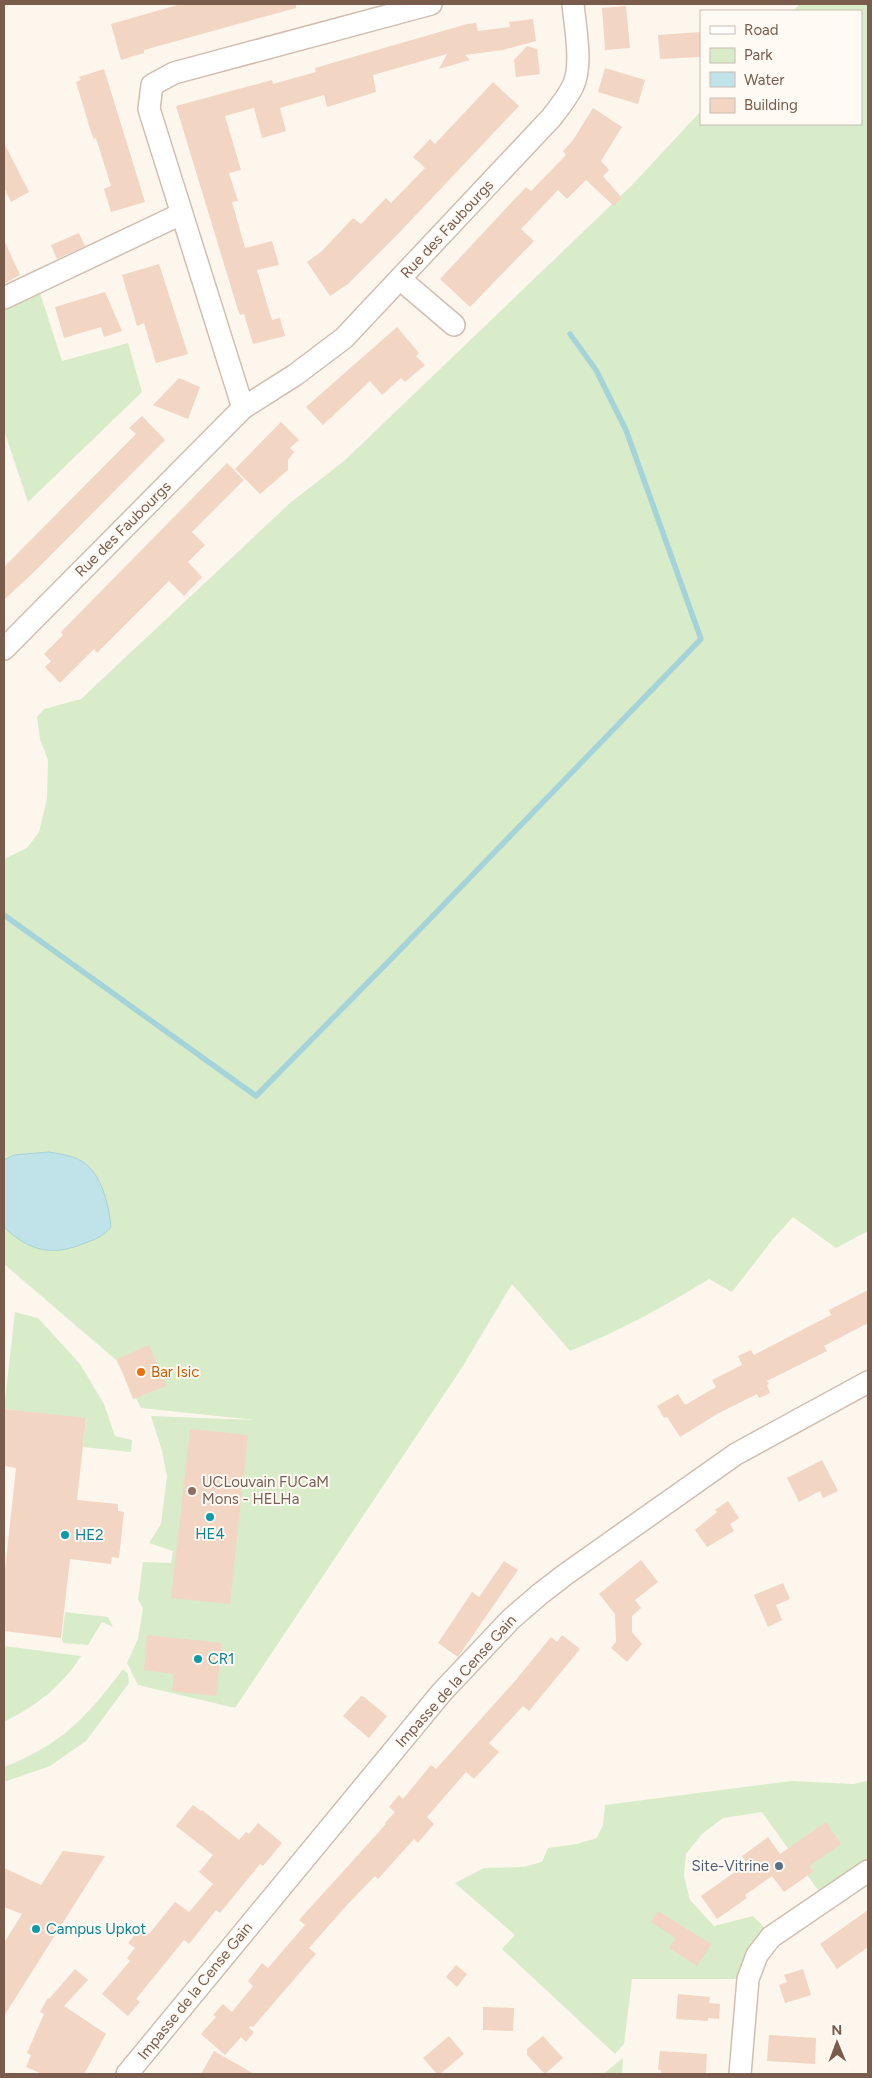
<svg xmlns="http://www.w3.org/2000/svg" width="872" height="2078" font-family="Figtree,sans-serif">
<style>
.green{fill:#d8ecc9}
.water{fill:#bfe3e8;stroke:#a5d3da}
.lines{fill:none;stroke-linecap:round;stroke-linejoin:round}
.stream{stroke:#a5d3da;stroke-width:5.5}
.building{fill:#f3d5c3}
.street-casing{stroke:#d1beb0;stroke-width:24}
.street{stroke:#fff;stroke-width:21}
.food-dot{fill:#e8710a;stroke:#fffaf3;stroke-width:2}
.education-dot{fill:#8d6e63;stroke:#fffaf3;stroke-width:2}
.culture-dot{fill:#0f9aa8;stroke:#fffaf3;stroke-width:2}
.service-dot{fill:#5c6f8a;stroke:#fffaf3;stroke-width:2}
.labels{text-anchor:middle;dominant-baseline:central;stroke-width:4;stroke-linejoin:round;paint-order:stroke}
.street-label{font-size:15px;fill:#7a5c4d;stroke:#fffaf3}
.food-label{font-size:15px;fill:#c56008;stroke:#fffaf3;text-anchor:start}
.education-label{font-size:15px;fill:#785e54;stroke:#fffaf3;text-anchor:start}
.culture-label{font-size:15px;fill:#0d838f;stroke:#fffaf3;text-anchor:start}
.service-label{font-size:15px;fill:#4e5e75;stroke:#fffaf3;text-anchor:end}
</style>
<rect width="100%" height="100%" fill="#fdf6ec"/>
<!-- green -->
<g class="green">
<path d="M800 4H868V1231L836 1248 793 1217 773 1239 732 1292 709 1279C664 1307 619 1331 570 1351L512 1284 463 1366 235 1708 138 1685 127 1663 138 1639 143 1608 138 1600 143 1562 171 1563 173 1551 149 1543 161 1524 167 1476 162 1451 151 1416 255 1420 141 1408 116 1360 4 1264V859L27 848 39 832 47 799 48 760 40 739 37 717 44 709 81 699 290 503 344 461 632 185 701 111V124H861V11H793Z"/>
<polygon points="39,290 62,361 128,343 142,392 28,502 4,430 4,307"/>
<polygon points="15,1312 38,1318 80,1364 104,1404 115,1436 132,1440 131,1452 83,1447 86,1419 4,1409"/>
<polygon points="65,1612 108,1617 113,1627 102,1622 88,1645 63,1643 62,1639"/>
<path d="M4 1646 81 1656C63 1686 34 1707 4 1722Z"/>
<path d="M123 1669 128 1674 129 1683 86 1741 50 1766 4 1782V1767C62 1744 86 1718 123 1669Z"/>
<polygon points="792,1781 853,1784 868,1781 868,1871 825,1900 762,1812 723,1818 702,1834 686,1854 684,1876 690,1900 714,1926 753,1916 773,1936 748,1979 632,1979 624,2044 615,2054 502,1949 515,1935 455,1883 484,1868 523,1867 542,1862 548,1848 577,1844 597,1838 603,1825 605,1805"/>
<polygon points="623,2058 622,2074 603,2074"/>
</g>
<!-- water -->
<path class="water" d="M49 1152C61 1154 77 1156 87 1165 103 1179 109 1207 111 1227 104 1236 96 1239 85 1243 52 1257 29 1251 4 1227V1160L14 1155Z"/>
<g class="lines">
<!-- stream -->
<polyline class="stream" points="4,915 256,1096 392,958 701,639 626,430 596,370 570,334"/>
</g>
<!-- building -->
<g class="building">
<polygon points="181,4 296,4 296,8 144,50 144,53 121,60 111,24"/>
<polygon points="626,6 630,48 605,50 602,8"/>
<polygon points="533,19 536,41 503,50 465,55 470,60 439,69 447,54 373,75 376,92 327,107 324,95 280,108 286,131 262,138 254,108 225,116 241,170 229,173 238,201 232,202 245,248 272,241 279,265 257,270 272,320 280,318 285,336 253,344 244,314 240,315 237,307 176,106 272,80 273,84 316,72 315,68 467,24 476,23 478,31 510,27 509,22"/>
<polygon points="701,32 701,57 660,59 658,35"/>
<polygon points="527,46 537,49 540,74 516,77 514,60"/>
<polygon points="605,68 645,80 638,104 598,92"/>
<polygon points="104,69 145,202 111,212 104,189 111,186 96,138 94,139 91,132 76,82 81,80 79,77"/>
<polygon points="493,82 519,106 398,234 348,284 330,296 307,262 321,252 353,218 361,224 386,198 391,203 425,168 413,157 430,139 435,144"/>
<polygon points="593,108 622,127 601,161 609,170 603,176 622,198 614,206 586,180 567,199 558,190 521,229 534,241 470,307 440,279 526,187 531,191 566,155 563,151 573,140"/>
<polygon points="4,143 29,192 11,202 4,188"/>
<polygon points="79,233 85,246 57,259 51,245"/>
<polygon points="4,240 20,275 4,284"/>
<polygon points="159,264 188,354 156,363 144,323 137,326 122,275"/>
<polygon points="105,292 122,331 104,337 101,327 64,338 55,307"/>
<polygon points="397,327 419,353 416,356 425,365 405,382 401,378 382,395 370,381 323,425 306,407"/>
<polygon points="179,378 200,387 188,419 153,405"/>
<polygon points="142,416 165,440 37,569 4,600 4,567 136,434 129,428"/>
<polygon points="281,422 299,440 290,448 294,452 288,460 288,470 260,494 235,469"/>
<polygon points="227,463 244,480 192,532 205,545 188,562 202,577 184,596 169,581 97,653 94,649 60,683 45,667 51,661 44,654 63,635 61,632"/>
<polygon points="868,1290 868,1323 824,1346 827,1351 767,1381 769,1384 767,1385 770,1393 759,1398 757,1394 717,1414 680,1437 667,1417 664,1418 657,1406 678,1394 685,1405 716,1387 712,1380 742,1365 738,1356 751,1350 754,1355 831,1315 829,1310"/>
<polygon points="149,1345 166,1386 133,1399 117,1359"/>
<polygon points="4,1409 86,1418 77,1500 118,1504 118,1511 124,1512 119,1558 112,1557 111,1564 70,1559 61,1638 4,1631 4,1579 16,1468 4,1466"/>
<polygon points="190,1429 248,1435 230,1604 171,1598"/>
<polygon points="822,1460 838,1491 823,1498 820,1491 799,1502 787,1478"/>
<polygon points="728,1501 739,1518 730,1524 734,1531 707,1547 695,1530 717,1512 715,1510"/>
<polygon points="641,1560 658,1582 635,1600 641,1608 632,1616 632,1632 642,1644 627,1662 611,1648 616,1642 615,1614 599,1594"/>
<polygon points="504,1561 518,1570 458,1657 438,1643 472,1592 479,1597"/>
<polygon points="783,1583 790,1599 776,1605 782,1620 768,1627 754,1595"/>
<polygon points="147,1635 222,1643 216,1696 172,1691 174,1674 144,1670"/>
<polygon points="562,1635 580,1649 529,1711 523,1706 489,1743 499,1752 474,1779 466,1772 427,1817 434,1824 418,1843 414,1839 378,1879 375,1876 347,1905 309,1948 316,1954 253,2027 251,2026 249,2028 254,2032 246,2042 241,2037 225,2055 201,2034 216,2017 213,2015 223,2004 232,2012 253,1986 248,1981 262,1963 268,1968 305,1925 299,1920 386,1824 385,1823 395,1812 389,1807 399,1795 403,1799 431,1765 436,1769 515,1681 551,1637 557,1642"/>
<polygon points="361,1696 364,1697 387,1716 369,1738 343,1716"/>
<polygon points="193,1805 201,1811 202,1810 239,1840 246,1832 249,1834 258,1823 282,1843 263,1866 260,1864 220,1913 216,1910 189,1944 184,1940 136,1999 140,2002 128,2016 102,1994 130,1961 127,1958 135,1948 128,1943 142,1926 149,1934 175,1902 189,1912 213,1884 199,1872 213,1855 176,1826"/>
<polygon points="826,1822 841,1844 809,1866 814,1871 784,1892 772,1876 745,1895 747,1898 717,1919 701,1896 745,1865 746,1862 742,1856 768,1837 780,1854"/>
<polygon points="63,1851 105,1856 4,2016 4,1943 22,1914 4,1907 4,1868 41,1885"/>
<polygon points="868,1910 868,1947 837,1969 820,1944"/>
<polygon points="658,1911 711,1944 697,1966 669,1948 676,1938 651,1922"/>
<polygon points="456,1965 467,1974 457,1987 446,1977"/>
<polygon points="75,1969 88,1980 64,2006 106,2034 84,2074 42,2074 26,2067 31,2055 27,2053 44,2014 40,2012 48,1998 49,1999"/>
<polygon points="803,1969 811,1995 785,2003 779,1985 787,1982 784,1975"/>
<polygon points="678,1994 710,1997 709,2003 720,2004 719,2019 708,2018 708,2021 676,2019"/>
<polygon points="483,2007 514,2008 513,2031 483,2030"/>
<polygon points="769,2035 816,2038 815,2064 767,2061"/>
<polygon points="449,2036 464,2054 440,2074 437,2074 423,2058"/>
<polygon points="543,2036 563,2058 545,2074 527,2055 527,2049"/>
<polygon points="214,2051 254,2074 201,2074"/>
<polygon points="660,2051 707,2054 706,2074 661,2074 661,2070 658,2070"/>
</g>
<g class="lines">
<defs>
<g id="street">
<polyline points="400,279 454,325"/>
<polyline points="4,298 181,214"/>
<polyline points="243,408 149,109 152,85 174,73 431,4"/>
<path d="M4 649 243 408 295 375 344 338 551 118C559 108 567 98 573 86 583 65 575 27 573 4"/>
<polyline points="127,2074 442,1692 511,1619 540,1594 566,1574 736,1454 868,1382"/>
<polyline points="740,2074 748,1979 757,1955 771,1937 868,1871"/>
</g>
</defs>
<!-- street casing -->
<use href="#street" class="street-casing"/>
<!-- street -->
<use href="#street" class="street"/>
</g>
<!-- markers -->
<circle class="food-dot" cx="141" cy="1372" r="5"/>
<circle class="education-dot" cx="192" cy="1491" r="5"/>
<g class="culture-dot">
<circle cx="210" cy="1517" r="5"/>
<circle cx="65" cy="1535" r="5"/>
<circle cx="198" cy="1659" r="5"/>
<circle cx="36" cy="1929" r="5"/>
</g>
<circle class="service-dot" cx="779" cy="1866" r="5"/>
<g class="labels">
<!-- street labels -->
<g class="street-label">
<text transform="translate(447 229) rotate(-47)">Rue des Faubourgs</text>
<text transform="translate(123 529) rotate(-45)">Rue des Faubourgs</text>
<text transform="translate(456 1681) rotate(-48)">Impasse de la Cense Gain</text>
<text transform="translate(195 1991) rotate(-51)">Impasse de la Cense Gain</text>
</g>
<!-- food labels -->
<g class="food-label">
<text x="151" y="1372">Bar Isic</text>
</g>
<!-- education labels -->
<g class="education-label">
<text x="202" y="1482">UCLouvain FUCaM<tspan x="202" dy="17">Mons - HELHa</tspan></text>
</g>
<!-- culture labels -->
<g class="culture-label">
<text x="210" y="1534" text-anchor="middle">HE4</text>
<text x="75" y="1535">HE2</text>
<text x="208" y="1659">CR1</text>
<text x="46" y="1929">Campus Upkot</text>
</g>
<!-- service labels -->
<g class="service-label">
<text x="769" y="1866">Site-Vitrine</text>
</g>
</g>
<!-- border -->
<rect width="872" height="2078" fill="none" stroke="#7a5c4d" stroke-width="10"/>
<!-- legend -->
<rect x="700" y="10" width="162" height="115" fill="#fffaf3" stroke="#cabbb1"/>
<rect x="710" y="26" width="25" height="8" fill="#ffffff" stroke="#cabbb1"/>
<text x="744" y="35" font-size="15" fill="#7a5c4d">Road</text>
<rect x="710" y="48" width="25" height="15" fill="#d8ecc9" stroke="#cabbb1"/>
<text x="744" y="60" font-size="15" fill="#7a5c4d">Park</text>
<rect x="710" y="72" width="25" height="15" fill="#bfe3e8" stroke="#cabbb1"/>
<text x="744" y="85" font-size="15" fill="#7a5c4d">Water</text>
<rect x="710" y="98" width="25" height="15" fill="#f3d5c3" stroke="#cabbb1"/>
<text x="744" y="110" font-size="15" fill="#7a5c4d">Building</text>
<!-- north arrow -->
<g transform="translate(837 2043) rotate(359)" stroke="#fffaf3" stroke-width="4" paint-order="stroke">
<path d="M0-4L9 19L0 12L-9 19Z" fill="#7a5c4d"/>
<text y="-8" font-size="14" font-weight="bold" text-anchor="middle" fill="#7a5c4d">N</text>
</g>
</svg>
